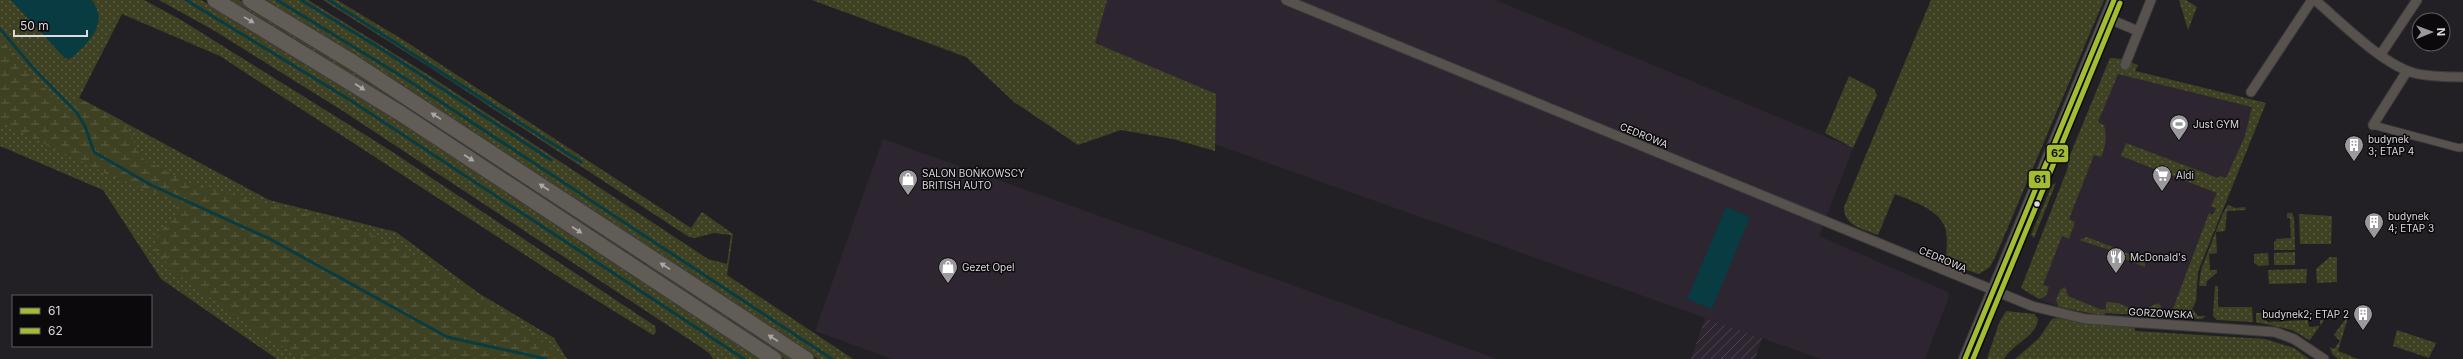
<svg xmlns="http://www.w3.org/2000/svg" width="2463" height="359" font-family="Inter,sans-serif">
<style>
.built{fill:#2d2530}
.industrial{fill:url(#industrial-furrows)}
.grass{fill:url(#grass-dots)}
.wetland{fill:url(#wetland-marsh)}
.water{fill:#083b42}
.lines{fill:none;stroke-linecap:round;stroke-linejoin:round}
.stream{stroke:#083b42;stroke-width:3}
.pedestrian-casing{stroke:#3c3b3d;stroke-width:9}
.minor-casing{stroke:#3c3b3d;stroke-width:11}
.tertiary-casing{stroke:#3c3b3d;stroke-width:14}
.primary-casing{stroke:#3c3b3d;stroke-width:17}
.pedestrian{stroke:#57524e;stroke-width:7}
.minor{stroke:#57524e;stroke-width:9}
.tertiary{stroke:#57524e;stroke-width:12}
.primary{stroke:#615c56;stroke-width:15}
.bus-1-casing{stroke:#0b090c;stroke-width:8}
.bus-2-casing{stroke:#0b090c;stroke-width:8}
.bus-1{stroke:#a2bd31;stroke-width:5}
.bus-2{stroke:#a2bd31;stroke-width:5}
.oneway{fill:#aba8a8}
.bus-dot{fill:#dddade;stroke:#0b090c;stroke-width:1.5}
.labels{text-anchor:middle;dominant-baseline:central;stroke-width:3;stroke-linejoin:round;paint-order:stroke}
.poi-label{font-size:10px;fill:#dddade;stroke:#0b090c;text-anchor:start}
.street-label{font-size:10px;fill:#dddade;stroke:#0b090c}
.line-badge{stroke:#0b090c;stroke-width:1.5}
.pale-badge-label{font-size:11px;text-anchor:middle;font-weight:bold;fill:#111}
</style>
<defs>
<pattern id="industrial-furrows" width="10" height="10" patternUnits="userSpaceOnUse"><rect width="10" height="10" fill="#2d2530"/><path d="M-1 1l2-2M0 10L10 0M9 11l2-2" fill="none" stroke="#4b444e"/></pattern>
<pattern id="grass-dots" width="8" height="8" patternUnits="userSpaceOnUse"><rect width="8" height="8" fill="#3f4222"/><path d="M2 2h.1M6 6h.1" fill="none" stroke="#5a5d42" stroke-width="1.8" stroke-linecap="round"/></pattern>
<pattern id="wetland-marsh" width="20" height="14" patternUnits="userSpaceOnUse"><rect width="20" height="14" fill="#3f4222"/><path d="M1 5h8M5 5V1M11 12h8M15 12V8" fill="none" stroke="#5a5d42"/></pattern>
</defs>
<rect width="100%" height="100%" fill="#222024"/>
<!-- built -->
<g class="built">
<polygon points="1066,0 1496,0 1853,148 1819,236 1948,292 1949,297 1925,359 1821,359 1036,81"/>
<polygon points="2120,67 2266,103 2180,318 2105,313 2104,315 2061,307 2037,299 2055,225"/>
<polygon points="883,139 1201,252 1497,359 892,359 815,331"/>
</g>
<!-- industrial -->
<polygon class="industrial" points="1705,318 1762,338 1755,359 1691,359"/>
<!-- grass -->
<g class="grass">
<polygon points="0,0 11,0 65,58 69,59 85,45 94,3 91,0 144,0 181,20 391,151 655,326 656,332 653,335 562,279 220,56 122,14 79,98 269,200 396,232 480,294 554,338 567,359 277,359 161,279 103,190 0,146"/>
<polygon points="159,0 201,0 261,34 406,125 761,359 713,359 709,353 699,346 343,111 215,31"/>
<polygon points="228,0 239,0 305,39 795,359 785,359 341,69"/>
<polygon points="265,0 308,0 427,74 708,259 727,264 731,235 714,233 695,238 689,237 431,68 323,0 337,0 405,41 691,228 702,212 733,234 727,275 853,359 818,359 389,76"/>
<polygon points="812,0 1107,0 1095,43 1216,94 1215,151 1173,139 1121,130 1078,145 1014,102 966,57"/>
<path d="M1931 0H2104L1997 253 1990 267 1979 274 1946 263C1946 253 1948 241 1946 231 1942 210 1912 201 1895 194L1878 235C1863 229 1844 226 1844 207Z"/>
<polygon points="2179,0 2186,0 2197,7 2188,30"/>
<path d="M2110 58 2122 59 2120 64 2128 66 2130 62 2138 65 2135 71 2266 103 2198 271 2196 301 2192 309 2198 316H2206L2202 319 2174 317 2171 314 2209 213 2213 215 2216 208 2211 206 2217 193 2121 156 2126 143 2218 178 2220 176 2226 178 2245 136 2252 107 2118 74 2098 122 2104 125C2107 136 2106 146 2101 157L2094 155 2069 219 2075 222 2069 239 2062 236 2043 285 2049 287 2046 296 2039 299 2021 288 2067 170 2070 155Z"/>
<polygon points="1849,76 1874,89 1877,95 1853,148 1825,133"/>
<polygon points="2056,183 2034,238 2031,235 2052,185"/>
<polygon points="2228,205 2235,208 2245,207 2246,210 2227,211 2225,231 2216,232 2217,253 2209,254 2210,270 2217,270 2217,273 2207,281 2206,286 2199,286 2201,270 2223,213"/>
<polygon points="2287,213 2292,213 2294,218 2295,250 2274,250 2274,242 2276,241 2276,239 2291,238 2290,218 2287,218"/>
<polygon points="2299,214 2332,216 2331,244 2300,244"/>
<polygon points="2087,237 2145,260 2145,267 2124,259 2119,253 2079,240"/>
<polygon points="2295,252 2295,265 2274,265 2274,253"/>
<polygon points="2268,253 2269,265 2259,266 2254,263 2254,254"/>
<polygon points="2330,257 2337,257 2337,282 2317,283 2316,269"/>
<polygon points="2307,269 2306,283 2269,284 2268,270"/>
<polygon points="2215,286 2218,286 2218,307 2252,307 2253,322 2217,320 2213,316"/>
<polygon points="2065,287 2068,296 2102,310 2106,309 2106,302 2118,303 2139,312 2158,303 2161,306 2162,312 2158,316 2105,313 2104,316 2059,307 2056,300 2060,290"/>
<path d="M2006 311 2034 314 2038 319C2038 335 2012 344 2004 359H1987L1999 323Z"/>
<polygon points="2256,313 2264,313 2264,320 2268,322 2308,320 2309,327 2320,326 2320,320 2324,320 2310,340 2309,340 2292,330 2256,322"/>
<polygon points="2349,314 2338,351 2358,359 2338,359 2332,354 2330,347 2334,349 2340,341 2334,335"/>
<polygon points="2058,318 2086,324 2135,327 2135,331 2265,339 2294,348 2309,359 2015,359 2039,338 2052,319"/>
<polygon points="2397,330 2436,343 2429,358 2393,346"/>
</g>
<!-- wetland -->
<polygon class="wetland" points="0,39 68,114 79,98 123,121 144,160 197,186 310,214 395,243 507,314 561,355 561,359 305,359 264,336 178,275 155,250 159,233 178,213 174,200 111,176 0,122"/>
<!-- water -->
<g class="water">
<path d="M11 0H91C111 22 88 43 72 58H65Z"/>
<polygon points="1726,207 1750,217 1712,309 1687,299"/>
</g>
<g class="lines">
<!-- stream -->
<g class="stream">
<polyline points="186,0 350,100 744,359"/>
<polyline points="277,0 406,79 832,359"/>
<polyline points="301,0 386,52 551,160"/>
<polyline points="329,0 581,162"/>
<polyline points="0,29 34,69 77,113 85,126 94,152 151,185 270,239 447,337 546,359"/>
</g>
<defs>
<polyline id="pedestrian" points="2373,125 2459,148 2463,147"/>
<g id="minor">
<polyline points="1286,0 2032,306 2086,319 2275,332 2294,339 2324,359"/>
<path d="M2315 0C2341 22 2382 64 2414 73 2430 77 2447 77 2463 77"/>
<polyline points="2107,18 2138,31"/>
<polyline points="2381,54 2417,0"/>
<polyline points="2125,65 2151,0"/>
<polyline points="2251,92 2312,0"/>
<polyline points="2373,125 2407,71"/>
</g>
<polyline id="tertiary" points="1965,359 2114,0"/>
<g id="primary">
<polyline points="215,0 400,113 774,359"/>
<polyline points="250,0 354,63 806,359"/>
</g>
</defs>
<!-- pedestrian casing -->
<use href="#pedestrian" class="pedestrian-casing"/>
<!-- minor casing -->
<use href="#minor" class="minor-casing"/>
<!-- tertiary casing -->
<use href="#tertiary" class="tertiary-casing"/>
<!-- primary casing -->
<use href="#primary" class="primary-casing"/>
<!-- pedestrian -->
<use href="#pedestrian" class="pedestrian"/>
<!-- minor -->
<use href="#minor" class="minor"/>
<!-- tertiary -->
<use href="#tertiary" class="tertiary"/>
<!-- primary -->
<use href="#primary" class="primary"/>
<defs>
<polyline id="bus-1" points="1965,359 2114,0"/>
<polyline id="bus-2" points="1973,359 2120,3"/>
</defs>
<!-- bus-1 casing -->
<use href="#bus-1" class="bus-1-casing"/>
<!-- bus-2 casing -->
<use href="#bus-2" class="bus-2-casing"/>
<!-- bus-1 -->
<use href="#bus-1" class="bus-1"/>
<!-- bus-2 -->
<use href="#bus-2" class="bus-2"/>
</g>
<!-- one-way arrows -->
<defs><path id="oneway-solid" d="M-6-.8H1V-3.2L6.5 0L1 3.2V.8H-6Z"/></defs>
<g class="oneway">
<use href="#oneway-solid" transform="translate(249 20) rotate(31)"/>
<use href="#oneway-solid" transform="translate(360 87) rotate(33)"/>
<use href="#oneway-solid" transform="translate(436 116) rotate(-147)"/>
<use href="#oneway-solid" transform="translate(469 158) rotate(33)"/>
<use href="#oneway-solid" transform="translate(544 187) rotate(-147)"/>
<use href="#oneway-solid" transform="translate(577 230) rotate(33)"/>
<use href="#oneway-solid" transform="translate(665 266) rotate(-147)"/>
<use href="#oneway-solid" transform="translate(773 338) rotate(-147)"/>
</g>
<!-- icons -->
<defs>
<symbol id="stadium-pin" viewBox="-11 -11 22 30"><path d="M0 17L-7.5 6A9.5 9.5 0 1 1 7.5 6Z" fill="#9c999d" stroke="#0b090c"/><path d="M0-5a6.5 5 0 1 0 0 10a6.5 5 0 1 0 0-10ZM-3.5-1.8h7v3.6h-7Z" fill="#fff"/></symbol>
<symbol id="building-pin" viewBox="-11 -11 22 30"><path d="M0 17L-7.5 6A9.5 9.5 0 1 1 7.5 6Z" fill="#9c999d" stroke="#0b090c"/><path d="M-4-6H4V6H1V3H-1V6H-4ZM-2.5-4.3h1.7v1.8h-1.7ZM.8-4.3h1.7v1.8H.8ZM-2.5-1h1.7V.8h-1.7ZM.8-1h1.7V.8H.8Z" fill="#fff"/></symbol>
<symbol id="supermarket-pin" viewBox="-11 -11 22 30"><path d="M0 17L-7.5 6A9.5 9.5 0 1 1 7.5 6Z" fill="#9c999d" stroke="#0b090c"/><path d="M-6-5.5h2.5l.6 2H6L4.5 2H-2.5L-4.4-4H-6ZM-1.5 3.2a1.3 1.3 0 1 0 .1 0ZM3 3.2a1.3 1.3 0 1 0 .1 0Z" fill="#fff"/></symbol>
<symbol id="shop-pin" viewBox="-11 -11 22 30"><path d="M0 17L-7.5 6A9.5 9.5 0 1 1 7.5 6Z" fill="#9c999d" stroke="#0b090c"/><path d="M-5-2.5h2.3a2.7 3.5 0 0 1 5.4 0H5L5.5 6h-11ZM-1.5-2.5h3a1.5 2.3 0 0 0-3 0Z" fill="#fff"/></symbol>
<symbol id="restaurant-pin" viewBox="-11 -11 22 30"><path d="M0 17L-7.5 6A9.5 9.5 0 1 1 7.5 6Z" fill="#9c999d" stroke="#0b090c"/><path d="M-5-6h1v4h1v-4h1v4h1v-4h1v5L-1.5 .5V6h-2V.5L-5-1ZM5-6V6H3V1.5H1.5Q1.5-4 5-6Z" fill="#fff"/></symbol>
</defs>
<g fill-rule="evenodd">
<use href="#stadium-pin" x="2168" y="113" width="22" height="30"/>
<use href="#building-pin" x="2343" y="134" width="22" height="30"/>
<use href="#supermarket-pin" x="2151" y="164" width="22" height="30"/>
<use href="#shop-pin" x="897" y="168" width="22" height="30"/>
<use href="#building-pin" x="2363" y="211" width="22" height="30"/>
<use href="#restaurant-pin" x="2105" y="246" width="22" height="30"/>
<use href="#shop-pin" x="937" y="256" width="22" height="30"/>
<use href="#building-pin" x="2352" y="303" width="22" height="30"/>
</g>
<!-- markers -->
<circle class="bus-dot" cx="2037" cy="204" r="3.5"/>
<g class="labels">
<!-- poi labels -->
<g class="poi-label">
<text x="2193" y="124">Just GYM</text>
<text x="2368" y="139">budynek<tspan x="2368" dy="12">3; ETAP 4</tspan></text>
<text x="922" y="173">SALON BOŃKOWSCY<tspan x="922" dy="12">BRITISH AUTO</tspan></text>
<text x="2176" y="175">Aldi</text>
<text x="2388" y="216">budynek<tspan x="2388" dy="12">4; ETAP 3</tspan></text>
<text x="2130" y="257">McDonald's</text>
<text x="962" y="267">Gezet Opel</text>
<text x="2349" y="314" text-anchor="end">budynek2; ETAP 2</text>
</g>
<!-- street labels -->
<g class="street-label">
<text transform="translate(1644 135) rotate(22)">CEDROWA</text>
<text transform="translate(1943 259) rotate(23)">CEDROWA</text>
<text transform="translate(2161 313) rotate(3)">GORZOWSKA</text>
</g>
</g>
<g class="line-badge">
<rect x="2046" y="144" width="23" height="19" rx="4" fill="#a2bd31"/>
<rect x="2028" y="170" width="23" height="19" rx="4" fill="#a2bd31"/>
</g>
<g class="pale-badge-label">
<text x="2058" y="157">62</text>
<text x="2040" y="183">61</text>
</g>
<!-- legend -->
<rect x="12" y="295" width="140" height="52" fill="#0b090c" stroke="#5f5d60"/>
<rect x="20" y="308" width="20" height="6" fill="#a2bd31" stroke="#5f5d60"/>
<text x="48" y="315" font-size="12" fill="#dddade">61</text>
<rect x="20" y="328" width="20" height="6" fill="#a2bd31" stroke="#5f5d60"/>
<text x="48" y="335" font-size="12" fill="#dddade">62</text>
<!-- north arrow -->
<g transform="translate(2431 32) rotate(89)"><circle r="19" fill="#0b090c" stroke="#5f5d60"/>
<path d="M0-3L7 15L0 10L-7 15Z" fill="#9c999d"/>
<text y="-6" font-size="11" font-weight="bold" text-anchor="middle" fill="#dddade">N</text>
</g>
<!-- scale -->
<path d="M14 30v6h73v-6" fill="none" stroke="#dddade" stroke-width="2"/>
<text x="20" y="30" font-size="12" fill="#dddade" stroke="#0b090c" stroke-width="3" paint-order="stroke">50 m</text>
</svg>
